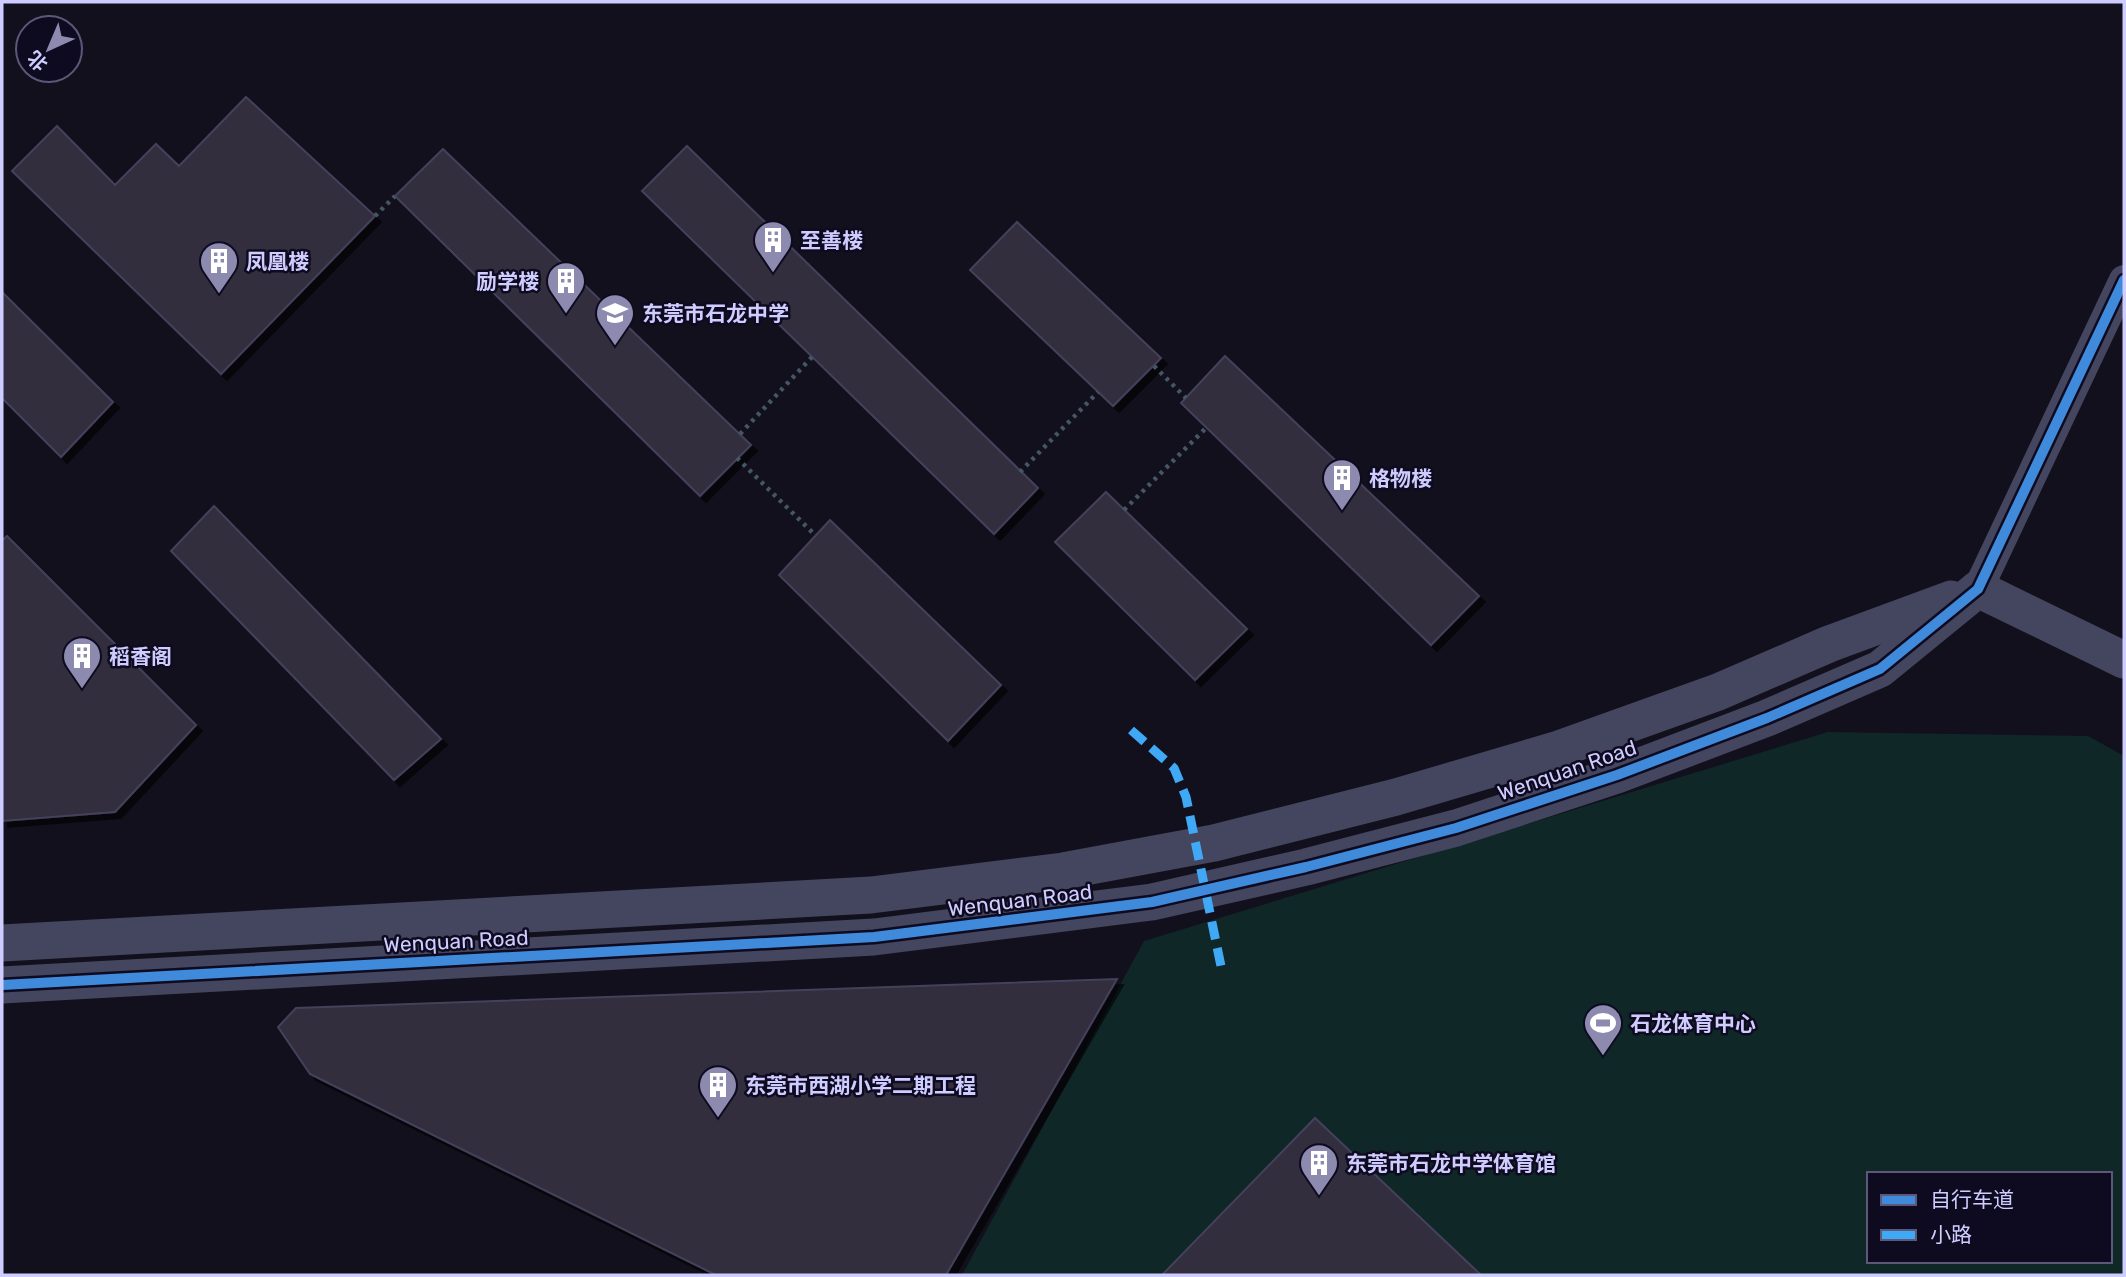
<svg xmlns="http://www.w3.org/2000/svg" width="2126" height="1277" font-family="Rubik,'Noto Sans SC',sans-serif">
<style>
.green{fill:#0f2727;fill-rule:evenodd}
.building{fill:#302e3e;stroke:#44415b;stroke-width:2;filter:url(#shadow)}
.lines{fill:none;stroke-linecap:round;stroke-linejoin:round}
.path{stroke:#455765;stroke-width:4.5;stroke-dasharray:3.5 5;stroke-linecap:butt}
.minor{stroke:#44455e;stroke-width:30}
.tertiary{stroke:#44455e;stroke-width:37}
.quiet{stroke:#3fa9f5;stroke-width:9;stroke-dasharray:18 9;stroke-linecap:butt}
.cycleway-casing{stroke:#0e0b21;stroke-width:15}
.cycleway{stroke:#408adc;stroke-width:10}
.labels{text-anchor:middle;dominant-baseline:central;stroke-width:5;stroke-linejoin:round;paint-order:stroke}
.poi-label{font-size:21px;font-weight:bold;fill:#cfccff;stroke:#0e0b21;text-anchor:start}
.street-label{font-size:21px;fill:#cfccff;stroke:#0e0b21}
</style>
<defs>
<filter id="shadow"><feDropShadow dx="6" dy="6" stdDeviation="0" flood-color="#0009"/></filter>
</defs>
<rect width="100%" height="100%" fill="#12101c"/>
<!-- green -->
<path class="green" d="M1828 732 2088 736 2124 756V1275H962L1144 941ZM1869 1174H2110V1261H1869Z"/>
<!-- building -->
<g class="building">
<polygon points="246,97 375,216 221,374 12,171 57,126 115,185 156,144 179,166"/>
<polygon points="687,146 1038,488 994,534 642,191"/>
<polygon points="443,149 751,445 700,496 395,196"/>
<polygon points="1017,222 1161,358 1113,406 970,270"/>
<polygon points="2,292 113,402 61,457 2,398"/>
<polygon points="1225,356 1479,596 1431,645 1181,403"/>
<polygon points="1106,492 1247,629 1195,680 1055,542"/>
<polygon points="214,506 441,739 394,780 171,551"/>
<polygon points="830,520 1001,685 948,741 779,575"/>
<polygon points="7,536 196,725 115,812 2,821 2,541"/>
<polygon points="1117,979 946,1275 716,1275 310,1074 278,1027 296,1008"/>
<polygon points="1315,1118 1481,1275 1162,1275"/>
</g>
<g class="lines">
<!-- path -->
<g class="path">
<polyline points="375,216 395,196"/>
<polyline points="1154,366 1186,398"/>
<polyline points="740,434 812,357"/>
<polyline points="737,458 815,535"/>
<polyline points="1020,472 1098,392"/>
<polyline points="1124,510 1206,428"/>
</g>
<!-- minor -->
<polyline class="minor" points="1978,589 2124,280"/>
<!-- tertiary -->
<g class="tertiary">
<polyline points="1978,589 2124,660"/>
<polyline points="2,943 871,895 1063,871 1214,843 1396,797 1559,749 1718,692 1829,644 1951,599"/>
<polyline points="2,985 874,937 1152,902 1306,867 1456,828 1617,775 1767,718 1880,669 1978,589"/>
</g>
<!-- quiet -->
<polyline class="quiet" points="1131,730 1174,768 1186,797 1222,971"/>
<defs>
<polyline id="cycleway" points="2,985 874,937 1152,902 1306,867 1456,828 1617,775 1767,718 1880,669 1978,589 2124,280"/>
</defs>
<!-- cycleway casing -->
<use href="#cycleway" class="cycleway-casing"/>
<!-- cycleway -->
<use href="#cycleway" class="cycleway"/>
</g>
<!-- icons -->
<defs>
<symbol id="building-pin" viewBox="-11 -11 22 30"><path d="M0 17L-7.5 6A9.5 9.5 0 1 1 7.5 6Z" fill="#8d8ab0" stroke="#0e0b21"/><path d="M-4-6H4V6H1V3H-1V6H-4ZM-2.5-4.3h1.7v1.8h-1.7ZM.8-4.3h1.7v1.8H.8ZM-2.5-1h1.7V.8h-1.7ZM.8-1h1.7V.8H.8Z" fill="#fff"/></symbol>
<symbol id="school-pin" viewBox="-11 -11 22 30"><path d="M0 17L-7.5 6A9.5 9.5 0 1 1 7.5 6Z" fill="#8d8ab0" stroke="#0e0b21"/><path d="M0-5L7-2L0 1L-7-2ZM-4 1L0 2.5L4 1V4Q0 6-4 4Z" fill="#fff"/></symbol>
<symbol id="stadium-pin" viewBox="-11 -11 22 30"><path d="M0 17L-7.5 6A9.5 9.5 0 1 1 7.5 6Z" fill="#8d8ab0" stroke="#0e0b21"/><path d="M0-5a6.5 5 0 1 0 0 10a6.5 5 0 1 0 0-10ZM-3.5-1.8h7v3.6h-7Z" fill="#fff"/></symbol>
</defs>
<g fill-rule="evenodd">
<use href="#building-pin" x="751" y="218" width="44" height="60"/>
<use href="#building-pin" x="197" y="239" width="44" height="60"/>
<use href="#building-pin" x="544" y="259" width="44" height="60"/>
<use href="#school-pin" x="593" y="291" width="44" height="60"/>
<use href="#building-pin" x="1320" y="456" width="44" height="60"/>
<use href="#building-pin" x="60" y="634" width="44" height="60"/>
<use href="#stadium-pin" x="1581" y="1001" width="44" height="60"/>
<use href="#building-pin" x="696" y="1063" width="44" height="60"/>
<use href="#building-pin" x="1297" y="1141" width="44" height="60"/>
</g>
<g class="labels">
<!-- poi labels -->
<g class="poi-label">
<text x="800" y="240">至善楼</text>
<text x="246" y="261">凤凰楼</text>
<text x="539" y="281" text-anchor="end">励学楼</text>
<text x="642" y="313">东莞市石龙中学</text>
<text x="1369" y="478">格物楼</text>
<text x="109" y="656">稻香阁</text>
<text x="1630" y="1023">石龙体育中心</text>
<text x="745" y="1085">东莞市西湖小学二期工程</text>
<text x="1346" y="1163">东莞市石龙中学体育馆</text>
</g>
<!-- street labels -->
<g class="street-label">
<text transform="translate(1567 770) rotate(-19)">Wenquan Road</text>
<text transform="translate(1020 900) rotate(-7)">Wenquan Road</text>
<text transform="translate(456 941) rotate(-3)">Wenquan Road</text>
</g>
</g>
<!-- border -->
<rect width="2126" height="1277" fill="none" stroke="#cfccff" stroke-width="7"/>
<!-- legend -->
<rect x="1867" y="1172" width="245" height="91" fill="#0e0b21" stroke="#5b587a" stroke-width="2"/>
<rect x="1881" y="1195" width="35" height="10" fill="#408adc" stroke="#5b587a" stroke-width="2"/>
<text x="1930" y="1207" font-size="21" fill="#cfccff">自行车道</text>
<rect x="1881" y="1230" width="35" height="10" fill="#3fa9f5" stroke="#5b587a" stroke-width="2"/>
<text x="1930" y="1242" font-size="21" fill="#cfccff">小路</text>
<!-- north arrow -->
<g transform="translate(49 49) rotate(224)"><circle r="33" fill="#0e0b21" stroke="#5b587a" stroke-width="2"/>
<path d="M0-5L12 26L0 18L-12 26Z" fill="#8d8ab0"/>
<text y="-10" font-size="19" font-weight="bold" text-anchor="middle" fill="#cfccff">北</text>
</g>
</svg>
